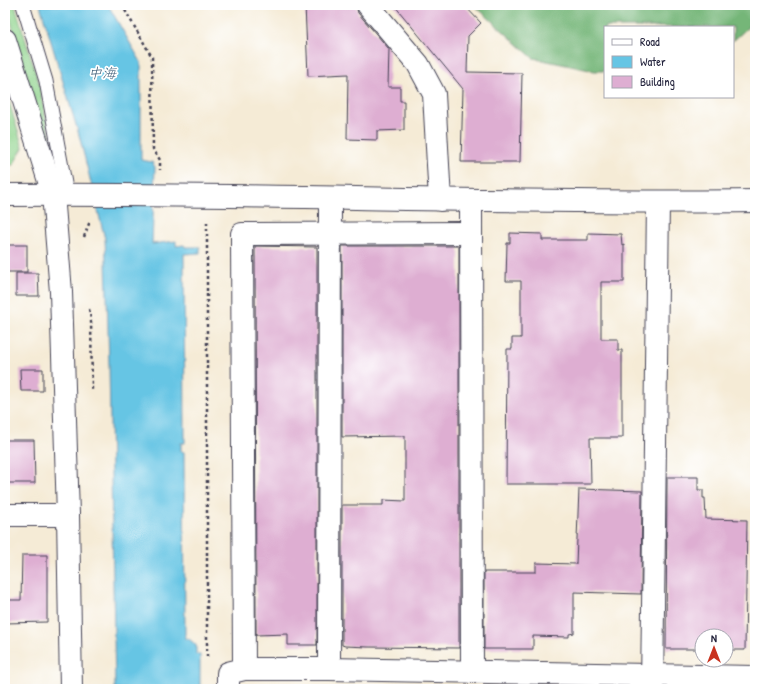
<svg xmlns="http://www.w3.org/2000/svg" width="760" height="694" font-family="'Patrick Hand','Klee One',sans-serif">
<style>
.green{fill:#90d48d;stroke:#597b64}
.forest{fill:#74b678;stroke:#4b6c5a}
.water{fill:#66c5e4;stroke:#447490}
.building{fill:#deaed2}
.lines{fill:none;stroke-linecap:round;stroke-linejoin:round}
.lane-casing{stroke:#424052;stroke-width:15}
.street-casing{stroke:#424052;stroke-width:24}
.secondary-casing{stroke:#424052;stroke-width:24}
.path{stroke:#424052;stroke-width:2.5;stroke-dasharray:3 3;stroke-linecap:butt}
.lane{stroke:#fff;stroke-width:13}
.street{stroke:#fff;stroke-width:22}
.secondary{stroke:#fff;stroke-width:22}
.labels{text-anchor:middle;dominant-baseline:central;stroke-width:3.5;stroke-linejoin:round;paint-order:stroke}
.water-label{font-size:14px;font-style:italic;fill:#3a5b76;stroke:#fff}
</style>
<rect width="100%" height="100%" fill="#fff"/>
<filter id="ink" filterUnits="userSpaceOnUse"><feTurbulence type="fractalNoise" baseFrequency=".025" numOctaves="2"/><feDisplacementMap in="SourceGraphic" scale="8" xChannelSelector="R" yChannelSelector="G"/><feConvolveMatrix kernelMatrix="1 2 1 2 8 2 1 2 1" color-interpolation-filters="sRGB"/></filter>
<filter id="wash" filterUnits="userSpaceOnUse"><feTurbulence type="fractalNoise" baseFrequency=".012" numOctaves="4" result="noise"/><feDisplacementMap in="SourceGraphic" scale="16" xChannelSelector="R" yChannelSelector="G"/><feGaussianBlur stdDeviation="0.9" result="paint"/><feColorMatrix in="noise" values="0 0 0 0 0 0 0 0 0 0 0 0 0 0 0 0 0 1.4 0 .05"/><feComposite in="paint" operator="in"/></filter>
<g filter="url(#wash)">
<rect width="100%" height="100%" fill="#f5ebd6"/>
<!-- green -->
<g class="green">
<polygon points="6,5 15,5 39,84 52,148 51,149 48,147"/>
<polygon points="5,88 23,148 13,165 5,165"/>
</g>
<!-- forest -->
<polygon class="forest" points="474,5 755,5 755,21 733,41 733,27 605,27 605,71 594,71 533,58"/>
<!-- water -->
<polygon class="water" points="40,5 108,5 141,62 141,160 152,162 155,167 152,244 176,241 176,246 184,245 185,247 200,247 200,253 184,254 185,443 181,443 181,451 184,452 185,639 189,639 196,645 196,654 200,655 200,689 115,689 109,365 106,261 105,239 79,135"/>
<g id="blocks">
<!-- building -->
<g class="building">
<polygon points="305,5 356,5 358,13 389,49 388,87 400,87 400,101 404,101 404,130 377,131 377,140 347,139 348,74 308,76"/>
<polygon points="394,5 464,5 481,23 468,36 467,72 522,73 520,162 461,162 463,89"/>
<polygon points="510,233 542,234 542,240 588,240 588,233 621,234 622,245 624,244 624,282 601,282 601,339 618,339 618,350 622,350 622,438 590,438 591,484 506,484 507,349 512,349 512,338 521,338 521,281 506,281 507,243 510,243"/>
<rect x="5" y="245" width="22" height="27"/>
<polygon points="255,246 317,247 317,645 288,645 288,634 256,635"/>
<polygon points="342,246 459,246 459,648 368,647 345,646 342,645 342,505 383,505 383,500 405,501 405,436 342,437"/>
<polygon points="16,273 38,273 39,296 16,296"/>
<polygon points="20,369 43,369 43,391 21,391"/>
<polygon points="5,440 34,440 35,483 5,483"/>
<polygon points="667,477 698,477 698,490 703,490 703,498 705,498 706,519 747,520 745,650 726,650 726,636 702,636 702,649 666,649"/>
<polygon points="579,489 642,491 641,594 574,592 574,633 569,634 569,637 533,636 533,649 484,649 484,572 536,572 536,563 576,564"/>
<polygon points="22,555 47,555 47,622 5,623 5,600 21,600"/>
</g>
</g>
</g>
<g filter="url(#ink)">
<use href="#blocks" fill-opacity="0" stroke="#424052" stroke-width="1"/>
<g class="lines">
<defs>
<polyline id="lane" points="23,5 46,81 67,194"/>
<g id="street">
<polyline points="368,5 418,64 434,94 440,200"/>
<polyline points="5,40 53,194 61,292 68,515 71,689"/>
<polyline points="471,200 472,672"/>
<polyline points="5,515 68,515"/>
<polyline points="244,669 329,669 755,677"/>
<polyline points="329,669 330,198"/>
<polyline points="228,689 228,673 244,669 242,234 471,233"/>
<polyline points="652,689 658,202"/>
</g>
<path id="secondary" d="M5 195C255 193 505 204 755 201"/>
</defs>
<!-- lane casing -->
<use href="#lane" class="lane-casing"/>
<!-- street casing -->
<use href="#street" class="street-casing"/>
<!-- secondary casing -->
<use href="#secondary" class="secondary-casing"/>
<!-- path -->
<g class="path">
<polyline points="122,5 152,57 153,149 160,160 160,170"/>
<polyline points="207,222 207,657"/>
<polyline points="84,237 90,221"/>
<polyline points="89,309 91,319 92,391"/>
</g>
<!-- lane -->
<use href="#lane" class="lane"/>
<!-- street -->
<use href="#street" class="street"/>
<!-- secondary -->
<use href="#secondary" class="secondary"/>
</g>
</g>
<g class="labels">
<!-- water labels -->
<g class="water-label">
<text x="102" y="72">中海</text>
</g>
</g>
<!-- margin -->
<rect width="760" height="694" fill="none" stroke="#fff" stroke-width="20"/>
<!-- legend -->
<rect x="604" y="26" width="130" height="72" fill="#ffffff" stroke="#a7a7b1"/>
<rect x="612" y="39" width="20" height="6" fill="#ffffff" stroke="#a7a7b1"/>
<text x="640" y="46" font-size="12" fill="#22223b">Road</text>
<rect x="612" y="56" width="20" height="12" fill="#66c5e4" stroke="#a7a7b1"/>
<text x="640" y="66" font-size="12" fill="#22223b">Water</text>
<rect x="612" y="76" width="20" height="12" fill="#deaed2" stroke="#a7a7b1"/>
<text x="640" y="86" font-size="12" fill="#22223b">Building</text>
<!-- north arrow -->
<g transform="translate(714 648)"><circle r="19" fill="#ffffff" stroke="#a7a7b1"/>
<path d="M0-3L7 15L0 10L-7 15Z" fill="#c8321e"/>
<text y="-6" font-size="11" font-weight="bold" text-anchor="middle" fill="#22223b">N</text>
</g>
</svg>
